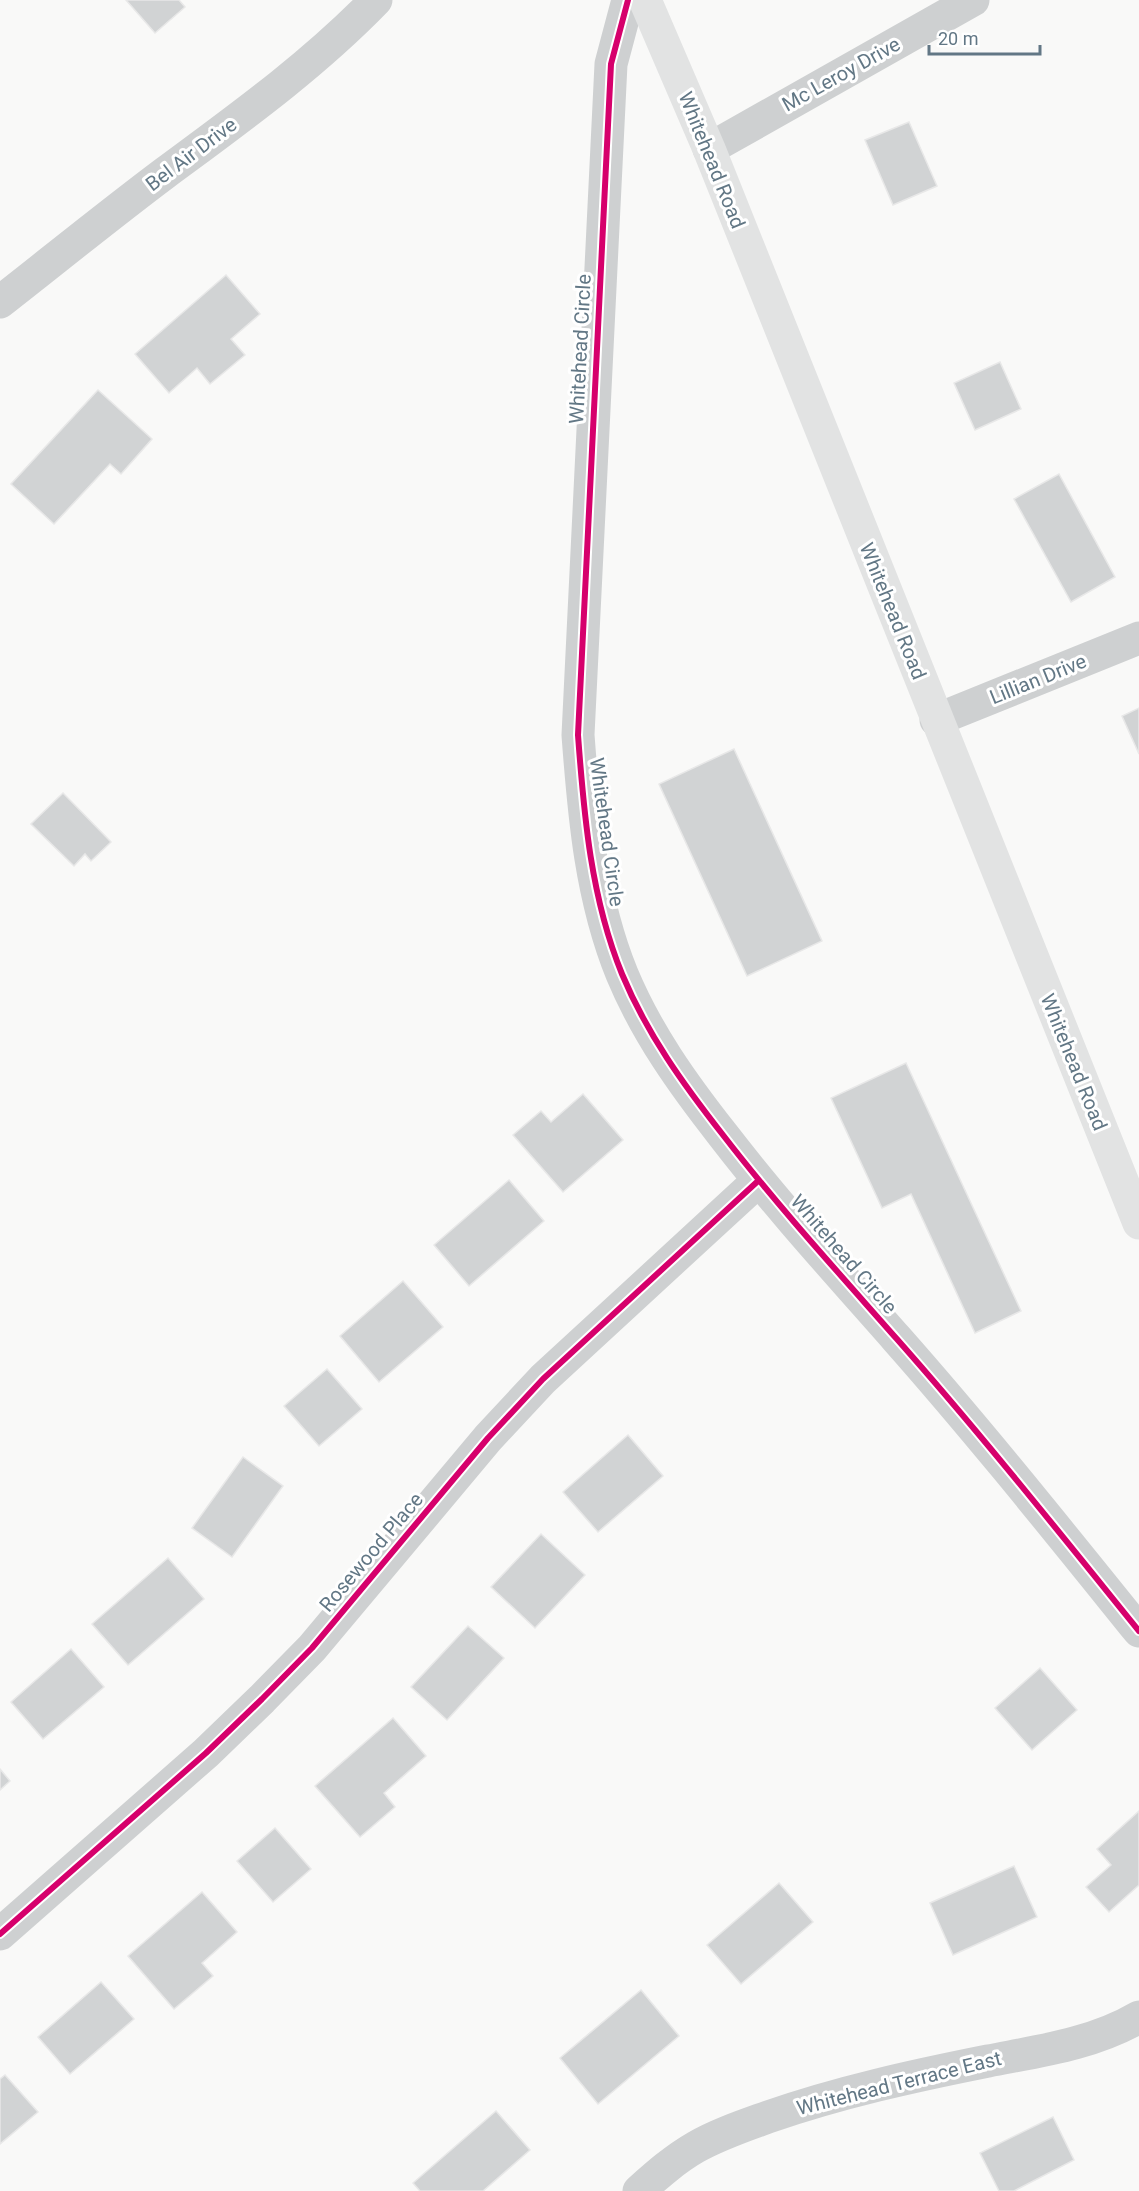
<svg xmlns="http://www.w3.org/2000/svg" width="1139" height="2191" font-family="Roboto,sans-serif">
<style>
.building{fill:#d1d3d4;stroke:#e8e8e8;stroke-width:1.5}
.lines{fill:none;stroke-linecap:round;stroke-linejoin:round}
.minor{stroke:#ced0d1;stroke-width:33}
.major{stroke:#e2e3e3;stroke-width:33}
.cycleway-casing{stroke:#fff;stroke-width:10}
.cycleway{stroke:#d6006c;stroke-width:6}
.labels{text-anchor:middle;dominant-baseline:central;stroke-width:6;stroke-linejoin:round;paint-order:stroke}
.street-label{font-size:20px;fill:#627785;stroke:#fff}
</style>
<rect width="100%" height="100%" fill="#f9f9f8"/>
<!-- building -->
<g class="building">
<polygon points="126,0 179,0 185,7 155,33"/>
<polygon points="909,122 937,186 893,205 865,140"/>
<polygon points="226,275 260,314 231,339 245,355 210,384 197,368 169,393 135,354"/>
<polygon points="1000,362 1021,409 975,430 954,383"/>
<polygon points="98,390 152,439 121,474 110,464 54,524 11,484"/>
<polygon points="1059,474 1115,577 1071,602 1014,499"/>
<polygon points="1139,708 1139,754 1122,716"/>
<polygon points="734,749 822,941 747,976 659,784"/>
<polygon points="63,793 111,842 91,861 85,854 74,866 31,824"/>
<polygon points="906,1063 1021,1311 975,1333 911,1194 882,1208 831,1098"/>
<polygon points="583,1094 623,1140 563,1192 513,1135 541,1111 551,1122"/>
<polygon points="509,1180 544,1221 469,1286 434,1245"/>
<polygon points="403,1281 443,1327 379,1382 340,1336"/>
<polygon points="327,1369 362,1409 319,1446 284,1406"/>
<polygon points="628,1435 663,1476 598,1532 563,1492"/>
<polygon points="243,1457 283,1486 232,1557 192,1528"/>
<polygon points="541,1534 585,1575 535,1628 491,1587"/>
<polygon points="168,1558 204,1599 128,1665 92,1624"/>
<polygon points="468,1626 504,1658 447,1720 411,1687"/>
<polygon points="71,1649 104,1687 43,1739 11,1702"/>
<polygon points="1040,1668 1077,1710 1032,1750 995,1708"/>
<polygon points="393,1718 426,1756 384,1793 395,1807 360,1837 315,1786"/>
<polygon points="0,1769 10,1781 0,1790"/>
<polygon points="1139,1811 1139,1885 1109,1912 1086,1887 1111,1865 1097,1849"/>
<polygon points="275,1828 311,1869 273,1902 237,1861"/>
<polygon points="1014,1866 1037,1917 953,1955 930,1903"/>
<polygon points="779,1883 813,1922 741,1984 707,1945"/>
<polygon points="202,1892 237,1932 202,1963 213,1976 174,2009 128,1956"/>
<polygon points="101,1982 134,2019 70,2074 38,2037"/>
<polygon points="641,1990 679,2036 598,2104 560,2058"/>
<polygon points="5,2075 38,2112 0,2144 0,2079"/>
<polygon points="496,2111 530,2150 483,2191 420,2191 413,2183"/>
<polygon points="1053,2117 1074,2160 1014,2191 999,2191 980,2153"/>
</g>
<g class="lines">
<!-- minor -->
<g class="minor">
<path d="M628 0 611 64 578 735C584 816 591 898 622 974 647 1034 683 1084 723 1135 777 1205 837 1271 896 1338 980 1433 1059 1532 1139 1631"/>
<polyline points="709,149 973,0"/>
<path d="M0 302C55 259 109 215 165 173 238 119 312 66 376 0"/>
<polyline points="936,720 1139,638"/>
<polyline points="0,1934 206,1753 262,1699 312,1648 488,1438 543,1379 758,1181"/>
<path d="M639 2191C657 2175 675 2159 696 2147 719 2134 743 2126 768 2117 840 2092 913 2076 988 2061 1039 2051 1093 2044 1139 2017"/>
</g>
<!-- major -->
<polyline class="major" points="645,0 709,149 1139,1223"/>
<defs>
<g id="cycleway">
<path d="M628 0 611 64 578 735C584 816 591 898 622 974 647 1034 683 1084 723 1135 777 1205 837 1271 896 1338 980 1433 1059 1532 1139 1631"/>
<polyline points="0,1934 206,1753 262,1699 312,1648 488,1438 543,1379 758,1181"/>
</g>
</defs>
<!-- cycleway casing -->
<use href="#cycleway" class="cycleway-casing"/>
<!-- cycleway -->
<use href="#cycleway" class="cycleway"/>
</g>
<g class="labels">
<!-- street labels -->
<g class="street-label">
<text transform="translate(841 74) rotate(-29)">Mc Leroy Drive</text>
<text transform="translate(191 154) rotate(-37)">Bel Air Drive</text>
<text transform="translate(712 160) rotate(68)">Whitehead Road</text>
<text transform="translate(580 349) rotate(-87)">Whitehead Circle</text>
<text transform="translate(893 611) rotate(68)">Whitehead Road</text>
<text transform="translate(1038 679) rotate(-22)">Lillian Drive</text>
<text transform="translate(607 832) rotate(82)">Whitehead Circle</text>
<text transform="translate(1074 1062) rotate(68)">Whitehead Road</text>
<text transform="translate(844 1254) rotate(49)">Whitehead Circle</text>
<text transform="translate(371 1552) rotate(-50)">Rosewood Place</text>
<text transform="translate(899 2083) rotate(-14)">Whitehead Terrace East</text>
</g>
</g>
<!-- scale -->
<path d="M929 45v9h111v-9" fill="none" stroke="#627785" stroke-width="3"/>
<text x="938" y="45" font-size="18" fill="#627785" stroke="#ffffff" stroke-width="4.5" paint-order="stroke">20 m</text>
</svg>
